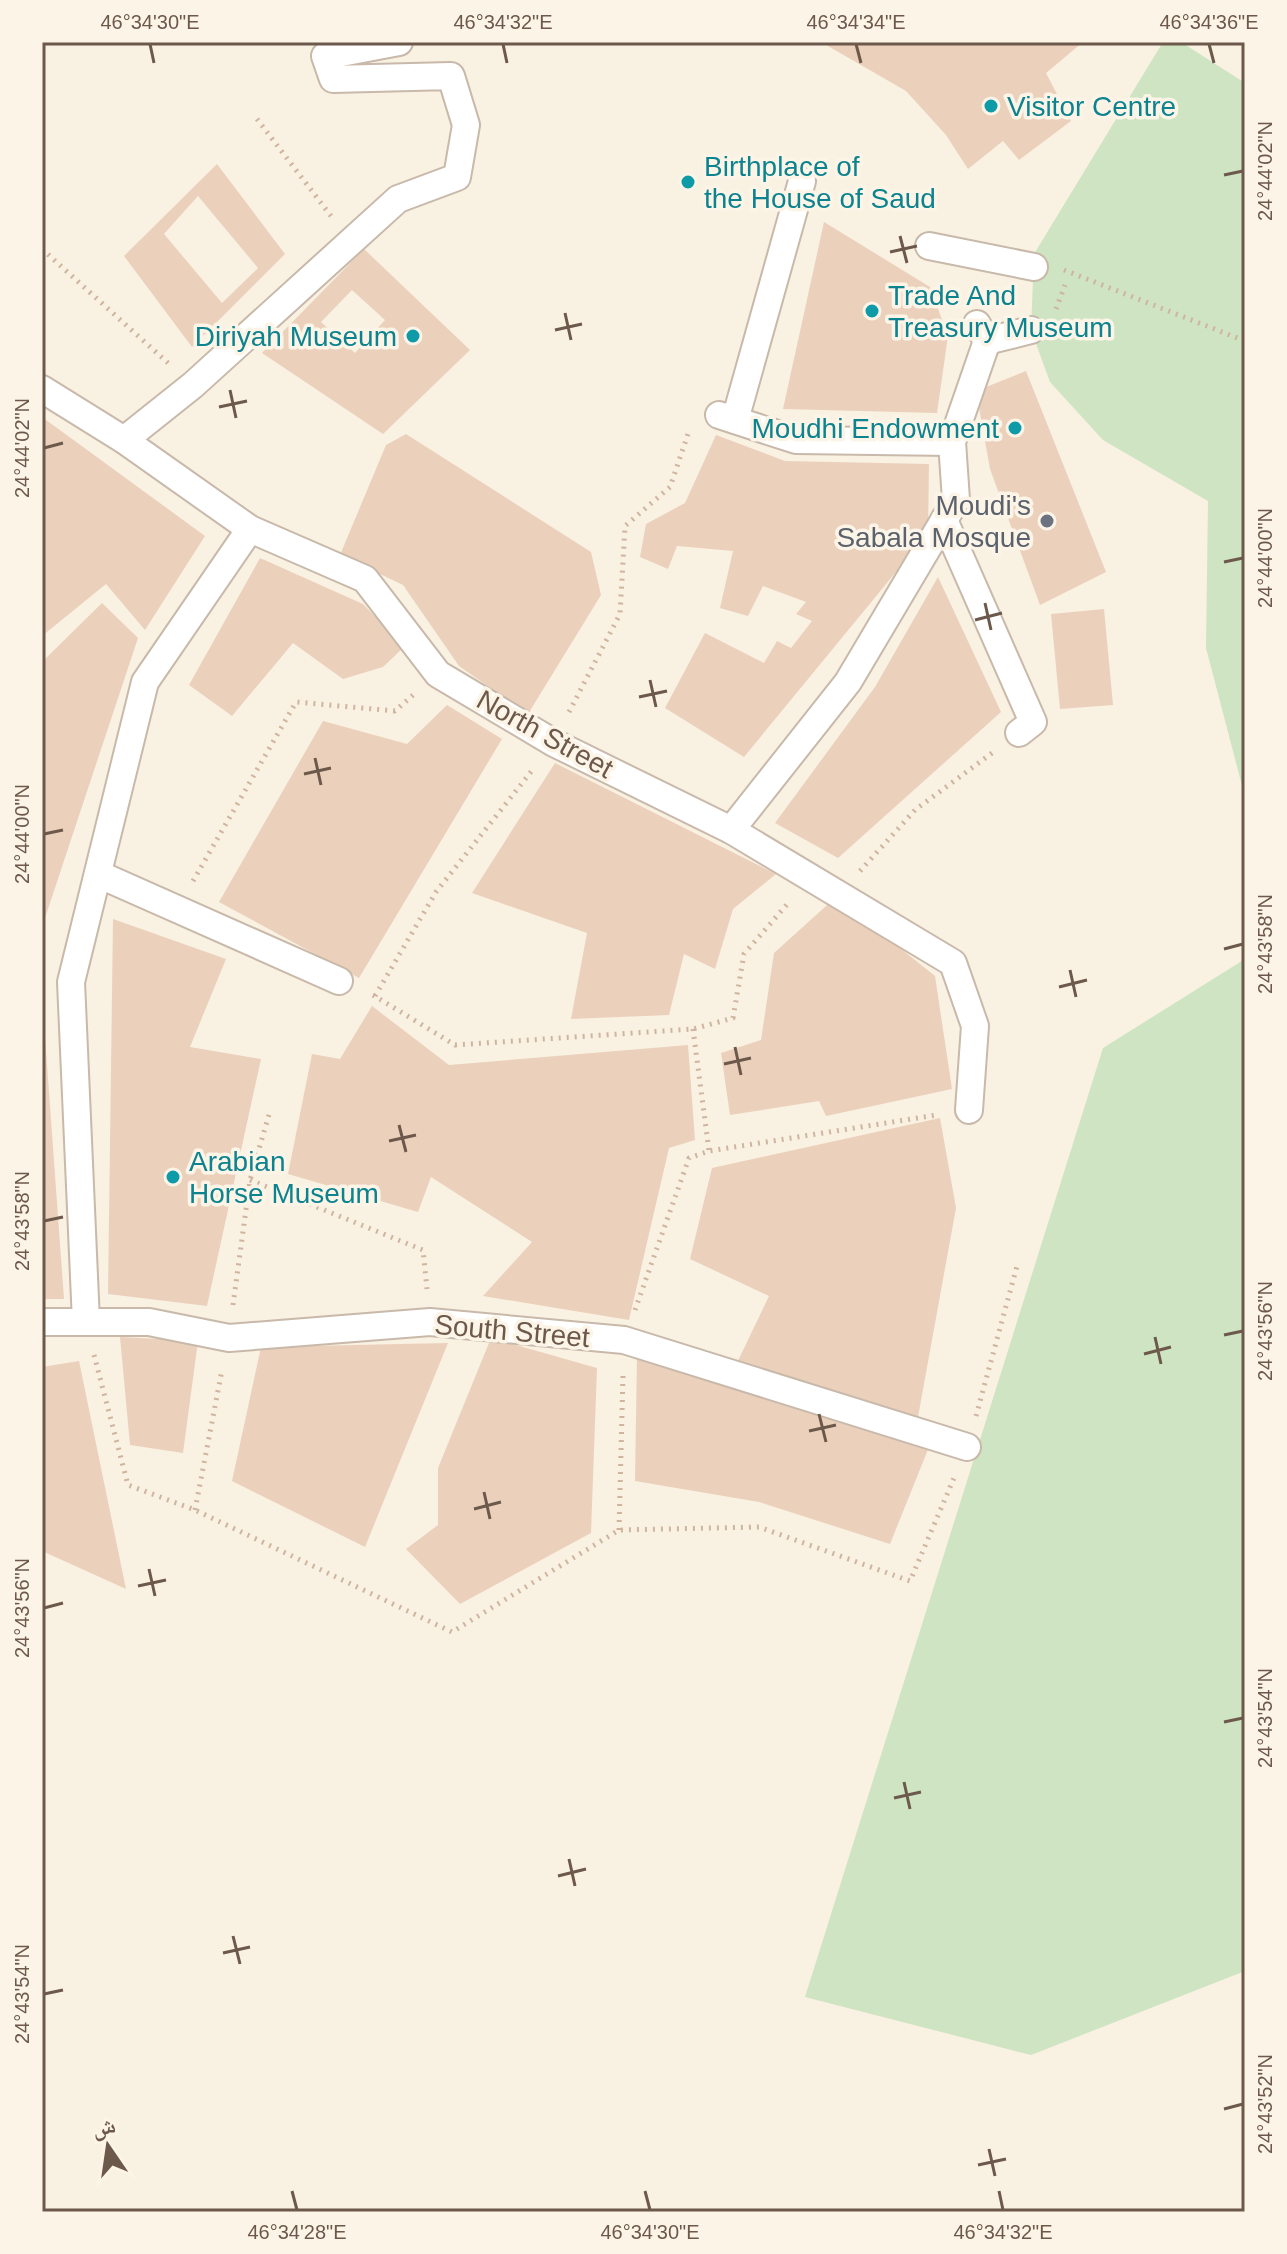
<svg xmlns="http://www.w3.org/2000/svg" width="1287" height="2254" font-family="Helvetica,'Noto Naskh Arabic',sans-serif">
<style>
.green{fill:#cee4c2}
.building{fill:#ebd1bc;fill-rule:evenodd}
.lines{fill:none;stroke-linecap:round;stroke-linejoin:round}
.pedestrian-casing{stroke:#c8b9aa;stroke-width:30}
.path{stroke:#cfb5a0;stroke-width:5;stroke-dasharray:2 6;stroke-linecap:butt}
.pedestrian{stroke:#fff;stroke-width:26}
.ticks{fill:none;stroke:#6d594b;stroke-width:3}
.culture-dot{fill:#0f9aa8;stroke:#fcf5e7;stroke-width:3}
.worship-dot{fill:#6b7280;stroke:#fcf5e7;stroke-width:3}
.labels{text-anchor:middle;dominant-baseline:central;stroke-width:7;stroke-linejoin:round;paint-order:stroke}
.culture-label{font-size:28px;fill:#0d838f;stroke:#fcf5e7;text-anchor:start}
.worship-label{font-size:28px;fill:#5b616d;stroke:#fcf5e7;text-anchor:end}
.street-label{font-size:28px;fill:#6d594b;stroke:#fcf5e7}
.neatline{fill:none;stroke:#6d594b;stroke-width:3}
.ticks-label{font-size:20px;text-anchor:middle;fill:#6d594b}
</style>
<rect width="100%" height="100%" fill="#f9f1e2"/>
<!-- green -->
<g class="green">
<polygon points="1163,42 1181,42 1245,83 1245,797 1206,648 1208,501 1103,440 1050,382 1031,330 1034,254"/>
<polygon points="1245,959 1245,1971 1031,2055 805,1997 1103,1048"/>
</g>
<!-- building -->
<g class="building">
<polygon points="821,42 1083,42 1046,73 1071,121 1019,160 1003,141 968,169 946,135 906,91"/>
<path d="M217 164 285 254 192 347 124 256ZM198 196 258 268 222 303 164 234Z"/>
<polygon points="824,222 930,287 948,336 937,413 783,409"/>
<path d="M364 249 470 350 383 434 262 353ZM352 290 385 320 355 353 321 322Z"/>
<polygon points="1026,371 1106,572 1040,605 990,469 976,391"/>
<polygon points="42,417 205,536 145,630 106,584 42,636"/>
<polygon points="406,434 591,552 601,595 528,714 459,666 403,585 340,555 386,445"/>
<polygon points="716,435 785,461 929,464 928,533 744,757 665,708 705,633 764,663 777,641 791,648 812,621 796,614 806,602 763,586 748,616 720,608 733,551 677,546 668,569 640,557 646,524 685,503"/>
<polygon points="260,558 363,604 404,647 383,667 343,679 293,643 232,716 189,685"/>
<polygon points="938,577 1001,712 838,858 775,823 875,687"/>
<polygon points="102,603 138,638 42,927 42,662"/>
<polygon points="1104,609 1113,705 1060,709 1051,614"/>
<polygon points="447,705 502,739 359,978 219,902 323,721 407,744"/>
<polygon points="555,763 776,874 733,909 715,969 684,954 669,1015 571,1019 587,933 472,893"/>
<polygon points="836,897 935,976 952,1089 826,1116 819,1101 730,1115 721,1053 761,1040 774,953"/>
<polygon points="113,919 226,959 190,1047 261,1059 207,1306 108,1294"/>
<polygon points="372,1006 449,1065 688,1045 695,1140 669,1148 629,1320 483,1296 532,1242 431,1177 418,1212 288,1174 312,1054 340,1059"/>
<polygon points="42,1023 44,1023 64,1299 42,1299"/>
<polygon points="940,1118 956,1208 918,1417 735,1367 769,1296 690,1259 712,1168"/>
<polygon points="120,1337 198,1341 183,1453 130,1445"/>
<polygon points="491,1338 597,1368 591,1533 460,1604 406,1549 438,1525 438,1468"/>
<polygon points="448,1343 365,1547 232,1481 261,1347"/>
<polygon points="637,1355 929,1447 890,1544 759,1502 635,1481"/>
<polygon points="79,1361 126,1589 42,1551 42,1367"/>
</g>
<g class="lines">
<defs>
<g id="pedestrian">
<polyline points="929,246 1034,267"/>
<polyline points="987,341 1031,330"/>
<polyline points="42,389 124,440 250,529 365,579 438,674 554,743 731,830 953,963 975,1026 969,1110"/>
<polyline points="719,415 796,440 952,442"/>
<polyline points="735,420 802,181"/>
<polyline points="124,440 193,385 398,199 457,177 466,125 451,76 333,79 325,56 399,42"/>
<polyline points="944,520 1033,722 1019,733"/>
<polyline points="731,830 848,682 956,500 952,442 987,341 977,324"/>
<polyline points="98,874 339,981"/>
<polyline points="42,1322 149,1322 229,1338 430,1322 624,1340 967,1447"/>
<polyline points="86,1322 71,982 145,682 250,529"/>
</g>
</defs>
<!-- pedestrian casing -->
<use href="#pedestrian" class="pedestrian-casing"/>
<!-- path -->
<g class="path">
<polyline points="257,119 331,216"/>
<polyline points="42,249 168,363"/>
<polyline points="1064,270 1245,341"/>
<polyline points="1056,309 1065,285"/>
<polyline points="569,712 620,614 625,526 670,487 689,431"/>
<polyline points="860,871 915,810 992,753"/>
<polyline points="193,881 296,702 395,711 413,695"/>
<polyline points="373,995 455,1045 693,1029 733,1018 744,954 790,901"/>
<polyline points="375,996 436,892 534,768"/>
<polyline points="693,1029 709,1151"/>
<polyline points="250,1180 423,1250 427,1289"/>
<polyline points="233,1305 250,1180 270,1111"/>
<polyline points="635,1310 689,1158 709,1151 937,1115"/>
<polyline points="94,1355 128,1485 195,1510 452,1632 619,1530 759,1527 910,1581 954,1478"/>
<polyline points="976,1416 1017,1266"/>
<polyline points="195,1510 222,1370"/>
<polyline points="619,1530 623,1375"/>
</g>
<!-- pedestrian -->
<use href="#pedestrian" class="pedestrian"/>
</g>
<!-- ticks -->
<path class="ticks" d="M150 44 154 63M503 44 507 63M856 44 861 63M1209 44 1214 63M1224 175 1243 171M900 236 907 263M890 252 917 246M565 313 571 340M555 330 582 324M230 390 236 418M219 407 247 401M44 448 63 443M1224 562 1243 558M985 603 991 630M975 620 1002 613M650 680 656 707M639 697 667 691M315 758 321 785M304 774 331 768M44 834 63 830M1224 949 1243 944M1070 970 1076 997M1059 987 1087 980M735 1047 741 1075M724 1064 751 1058M399 1125 406 1152M389 1141 416 1135M44 1221 63 1217M1224 1335 1243 1331M1155 1337 1161 1364M1144 1354 1171 1347M819 1414 826 1442M809 1431 836 1425M484 1492 490 1519M474 1509 501 1502M149 1569 155 1596M138 1586 166 1580M44 1608 63 1603M1224 1722 1243 1718M904 1782 910 1809M894 1798 921 1792M569 1859 575 1886M558 1876 586 1869M233 1936 240 1964M223 1953 250 1947M44 1994 63 1990M1224 2109 1243 2104M989 2149 995 2176M978 2165 1006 2159M292 2191 297 2210M645 2191 650 2210M999 2191 1003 2210"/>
<!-- markers -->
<g class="culture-dot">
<circle cx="991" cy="106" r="8"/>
<circle cx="688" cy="182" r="8"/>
<circle cx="872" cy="311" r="8"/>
<circle cx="413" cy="336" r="8"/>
<circle cx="1015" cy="428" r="8"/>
<circle cx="173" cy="1177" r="8"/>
</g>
<circle class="worship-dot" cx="1047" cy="521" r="8"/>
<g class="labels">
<!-- culture labels -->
<g class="culture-label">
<text x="1007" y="106">Visitor Centre</text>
<text x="704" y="166">Birthplace of<tspan x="704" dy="32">the House of Saud</tspan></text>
<text x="888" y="295">Trade And<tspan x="888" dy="32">Treasury Museum</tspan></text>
<text x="397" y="336" text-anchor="end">Diriyah Museum</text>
<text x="999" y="428" text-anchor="end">Moudhi Endowment</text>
<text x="189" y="1161">Arabian<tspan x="189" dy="32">Horse Museum</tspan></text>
</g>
<!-- worship labels -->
<g class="worship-label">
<text x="1031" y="505">Moudi's<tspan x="1031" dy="32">Sabala Mosque</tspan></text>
</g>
<!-- street labels -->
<g class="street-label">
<text transform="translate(545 734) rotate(29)">North Street</text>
<text transform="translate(512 1331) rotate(5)">South Street</text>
</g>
</g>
<!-- border -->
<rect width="1287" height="2254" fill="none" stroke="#fcf5e7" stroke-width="88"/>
<!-- north arrow -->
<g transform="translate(108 2146) rotate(347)" stroke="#fcf5e7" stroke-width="6" paint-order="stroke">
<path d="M0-6L14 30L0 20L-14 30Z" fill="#6d594b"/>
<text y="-12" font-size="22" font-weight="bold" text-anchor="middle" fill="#6d594b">ش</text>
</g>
<rect x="44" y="44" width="1199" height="2166" class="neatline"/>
<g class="ticks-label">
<text x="150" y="29">46°34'30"E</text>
<text x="503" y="29">46°34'32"E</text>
<text x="856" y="29">46°34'34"E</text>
<text x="1209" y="29">46°34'36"E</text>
<text transform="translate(1265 171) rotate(-90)" y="7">24°44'02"N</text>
<text transform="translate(22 448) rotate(-90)" y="7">24°44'02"N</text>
<text transform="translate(1265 558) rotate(-90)" y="7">24°44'00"N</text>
<text transform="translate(22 834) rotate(-90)" y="7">24°44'00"N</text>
<text transform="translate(1265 944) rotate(-90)" y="7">24°43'58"N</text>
<text transform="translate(22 1221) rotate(-90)" y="7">24°43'58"N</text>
<text transform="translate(1265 1331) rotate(-90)" y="7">24°43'56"N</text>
<text transform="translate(22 1608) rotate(-90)" y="7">24°43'56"N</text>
<text transform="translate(1265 1718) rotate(-90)" y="7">24°43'54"N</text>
<text transform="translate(22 1994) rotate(-90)" y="7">24°43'54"N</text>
<text transform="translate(1265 2104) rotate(-90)" y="7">24°43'52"N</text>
<text x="297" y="2239">46°34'28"E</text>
<text x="650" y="2239">46°34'30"E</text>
<text x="1003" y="2239">46°34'32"E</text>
</g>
</svg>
